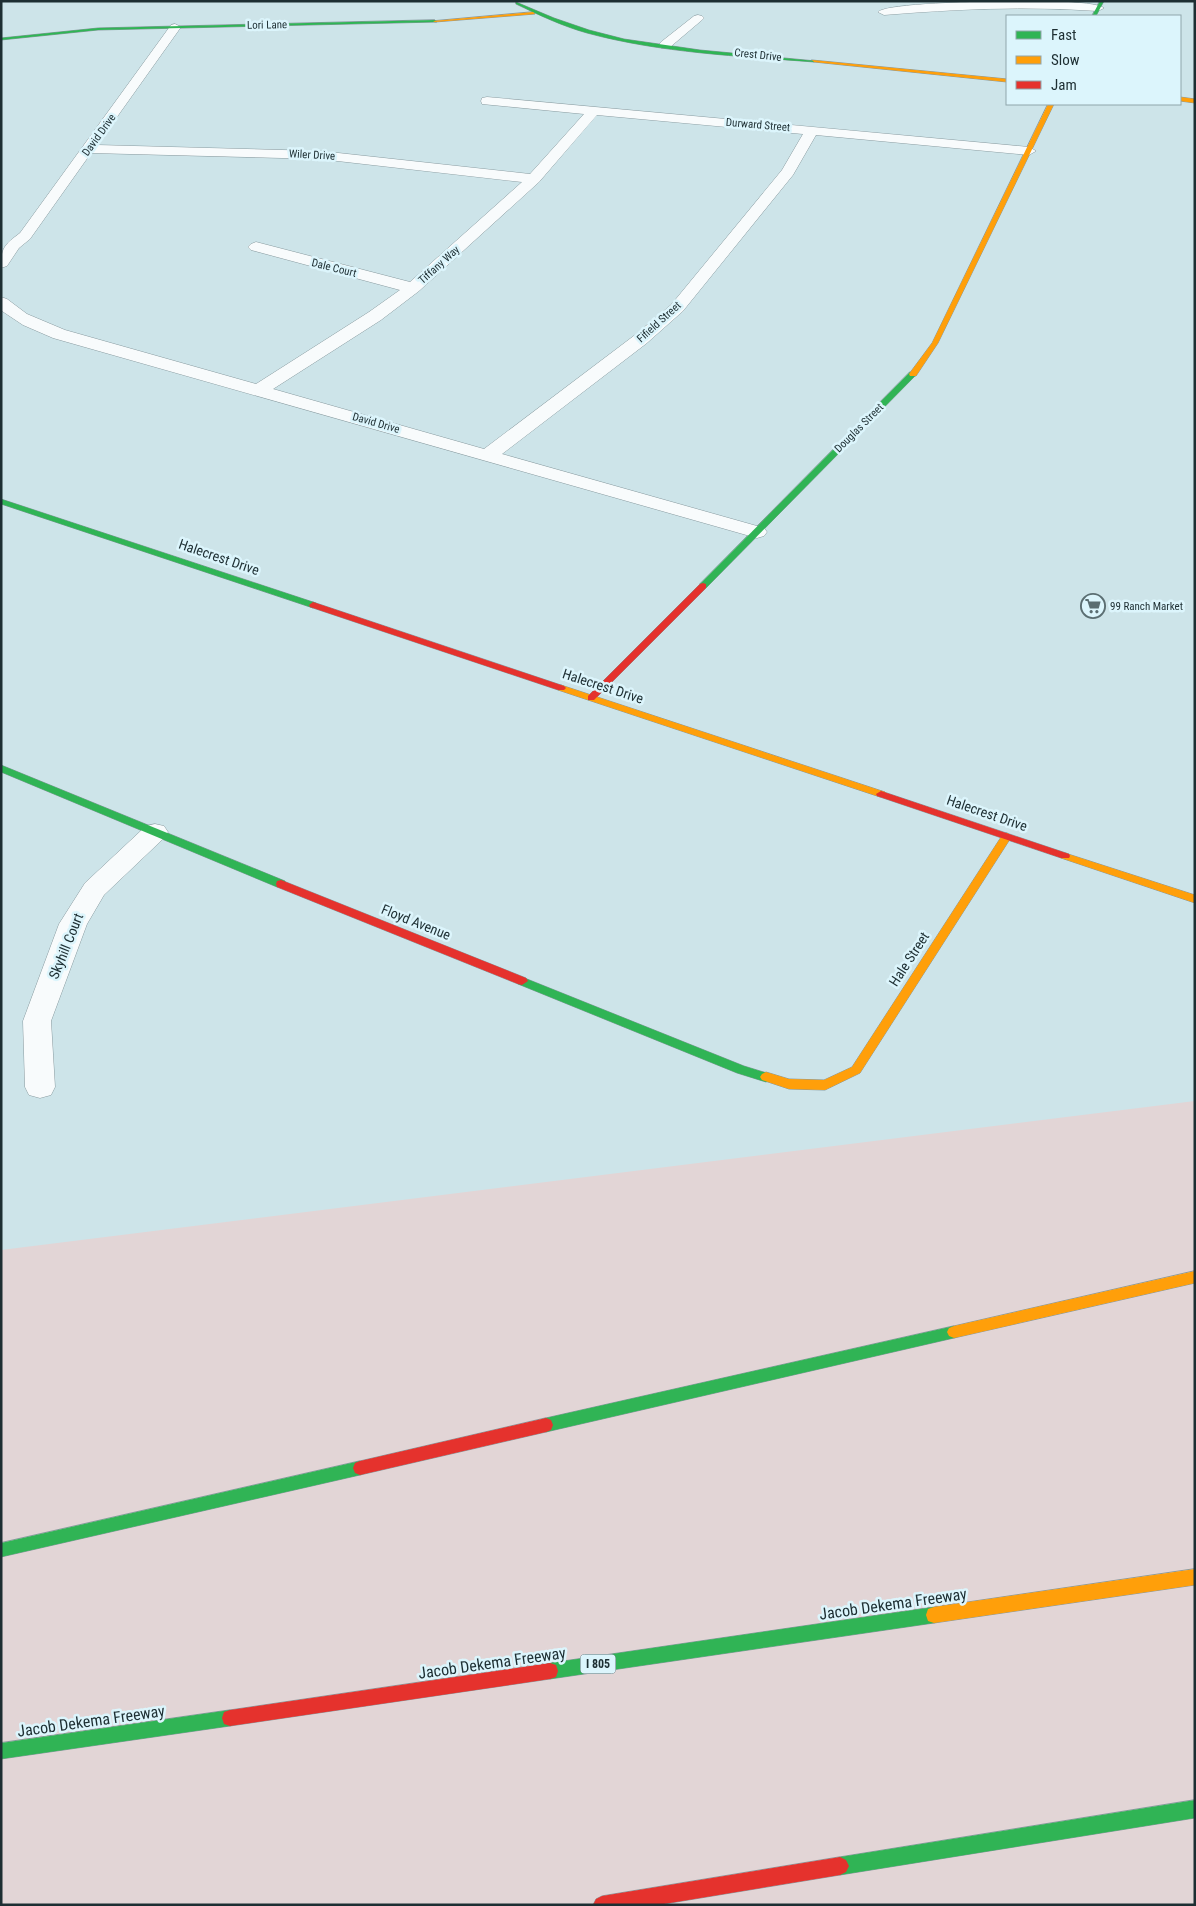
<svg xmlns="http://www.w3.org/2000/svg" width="1196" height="1906" font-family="'Roboto Condensed',sans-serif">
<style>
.green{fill:#e2d5d6}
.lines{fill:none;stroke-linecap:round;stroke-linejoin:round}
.street-casing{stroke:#889a9f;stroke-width:1}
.fast-casing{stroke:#889a9f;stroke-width:1}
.slow-casing{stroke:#889a9f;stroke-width:1}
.jam-casing{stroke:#889a9f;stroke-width:1}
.street{fill:#f8fbfc;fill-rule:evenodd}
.fast{fill:#30b455;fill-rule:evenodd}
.slow{fill:#ff9f0a;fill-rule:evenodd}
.jam{fill:#e5322d;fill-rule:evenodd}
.labels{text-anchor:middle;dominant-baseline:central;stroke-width:5;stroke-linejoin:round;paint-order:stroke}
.far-street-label{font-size:11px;fill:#1d2e32;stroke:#dcf5fc}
.far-poi-label{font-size:11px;fill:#1d2e32;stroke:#dcf5fc;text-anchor:start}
.shield{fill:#dcf5fc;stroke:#566a6f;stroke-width:1}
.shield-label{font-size:12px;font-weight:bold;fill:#1d2e32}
.street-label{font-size:14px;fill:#1d2e32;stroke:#dcf5fc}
.near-street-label{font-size:16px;fill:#1d2e32;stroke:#dcf5fc}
</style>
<rect width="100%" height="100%" fill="#cde4e9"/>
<!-- green -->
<polygon class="green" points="1195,1101 1195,1905 1,1905 1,1250"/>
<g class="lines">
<defs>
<g id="street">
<path d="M1000 1C1017 1 1095 0 1104 8L1098 11C1026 6 955 9 884 15L878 12C887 3 982 2 1000 1Z"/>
<polygon points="698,15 702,16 704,18 702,20 669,48 661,48 659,45 661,42 694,16"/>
<path d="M175 24 181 27 97 145 320 151 530 174 584 114 482 104 481 101 482 98 487 97 1029 147 1036 151 1029 155 816 135 793 175 683 311 647 343 502 454 764 528 767 532 764 536 757 538 53 338 23 325 2 311 1 297 7 299 27 314 65 330 256 384 369 312 400 290 251 250 248 247 251 244 256 242 410 282 522 182 320 159 91 153 30 239 19 248 7 266 1 268C1 248 4 245 20 233L171 25ZM597 115 803 134 782 170 671 305 635 335 484 449 273 389 381 320 419 291 539 182Z"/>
<polygon points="155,824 164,826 168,832 164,838 104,895 87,924 51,1021 55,1087 51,1095 40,1098 29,1095 25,1087 23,1021 59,924 85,883 146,826"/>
</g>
<g id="fast">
<polygon points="1100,1 1104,1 1096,16 1092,16"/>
<path d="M516 2 554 18 589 30 624 39 700 50 816 61 814 62C738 56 661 53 587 33 562 26 539 15 516 4Z"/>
<polygon points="435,20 437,22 98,30 1,40 1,38 98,28"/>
<polygon points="910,372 917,374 706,588 700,588 700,584"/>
<polygon points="1,499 316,603 317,605 313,608 1,504"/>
<polygon points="1,765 285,881 286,884 285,887 277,887 1,772"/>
<polygon points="522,977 744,1066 770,1074 772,1077 770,1080 766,1082 737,1073 518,984 516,981"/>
<polygon points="954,1326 959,1328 961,1332 959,1336 954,1338 546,1432 541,1430 539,1425 541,1420 546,1418"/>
<polygon points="360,1461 365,1463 367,1468 365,1473 360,1475 1,1557 1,1543"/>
<polygon points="934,1607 940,1609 942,1615 940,1621 934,1623 550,1679 544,1677 542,1671 544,1665 550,1663"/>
<polygon points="230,1710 236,1712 238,1718 236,1724 230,1726 1,1759 1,1743"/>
<polygon points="1195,1800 1195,1818 840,1875 834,1872 831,1866 834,1860 840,1857"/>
</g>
<g id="slow">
<polygon points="533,12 535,14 435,22 433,21"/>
<polygon points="812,60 1007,79 1007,82 814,62"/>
<polygon points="1180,97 1195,99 1195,103 1180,101"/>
<polygon points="1048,104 1054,104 938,343 916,376 910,376 909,374 932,343"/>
<polygon points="561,685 885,792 886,794 881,797 877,796 558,690 558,686"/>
<polygon points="1007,833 1012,836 860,1073 825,1090 789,1089 762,1080 760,1077 762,1074 766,1072 789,1079 824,1080 852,1067 1003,834"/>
<polygon points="1065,853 1195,895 1195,903 1061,858 1060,856"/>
<polygon points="1195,1271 1195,1283 954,1338 949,1336 947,1332 949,1328 954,1326"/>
<polygon points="1195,1569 1195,1585 934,1623 928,1621 926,1615 928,1609 934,1607"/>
</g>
<g id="jam">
<polygon points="703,583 706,584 706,588 594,700 588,700 588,696 700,584"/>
<polygon points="313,602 564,686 566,688 564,690 558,690 310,607 309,605"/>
<polygon points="881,791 1069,854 1070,856 1069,858 1061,858 877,796 876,794"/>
<polygon points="281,880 526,978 528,981 522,985 518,984 277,887 276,884 277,881"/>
<polygon points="546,1418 551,1420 553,1425 551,1430 546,1432 360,1475 355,1473 353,1468 355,1463 360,1461"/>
<polygon points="550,1663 556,1665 558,1671 556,1677 550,1679 230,1726 224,1724 222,1718 224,1712 230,1710"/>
<polygon points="840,1857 846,1860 849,1866 846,1872 840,1875 658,1905 593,1905 596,1899 602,1896"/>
</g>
</defs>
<!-- street casing -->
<use href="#street" class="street-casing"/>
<!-- fast casing -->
<use href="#fast" class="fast-casing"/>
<!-- slow casing -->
<use href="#slow" class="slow-casing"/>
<!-- jam casing -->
<use href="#jam" class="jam-casing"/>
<!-- street -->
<use href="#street" class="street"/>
<!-- fast -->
<use href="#fast" class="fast"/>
<!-- slow -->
<use href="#slow" class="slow"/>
<!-- jam -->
<use href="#jam" class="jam"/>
</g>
<!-- icons -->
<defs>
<symbol id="supermarket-ring" viewBox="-11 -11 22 22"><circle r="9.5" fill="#dcf5fc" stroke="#5b6e72" stroke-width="1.5"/><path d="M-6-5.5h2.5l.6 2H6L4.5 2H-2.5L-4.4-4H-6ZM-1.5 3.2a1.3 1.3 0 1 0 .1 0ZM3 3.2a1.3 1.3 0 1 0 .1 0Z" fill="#5b6e72"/></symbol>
</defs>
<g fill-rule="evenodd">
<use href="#supermarket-ring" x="1079" y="592" width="28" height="28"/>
</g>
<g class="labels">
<!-- far-street labels -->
<g class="far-street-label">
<text transform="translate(267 25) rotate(-1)">Lori Lane</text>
<text transform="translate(758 55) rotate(6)">Crest Drive</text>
<text transform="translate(758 125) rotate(5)">Durward Street</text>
<text transform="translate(99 135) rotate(-54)">David Drive</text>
<text transform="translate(312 155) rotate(3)">Wiler Drive</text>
<text transform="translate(439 265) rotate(-42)">Tiffany Way</text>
<text transform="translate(334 268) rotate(14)">Dale Court</text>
<text transform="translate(659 322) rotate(-42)">Fifield Street</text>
<text transform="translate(376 423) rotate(16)">David Drive</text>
<text transform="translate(859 428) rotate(-45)">Douglas Street</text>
</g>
<!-- far-poi labels -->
<g class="far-poi-label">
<text x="1110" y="606">99 Ranch Market</text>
</g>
<!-- shield labels -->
<rect class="shield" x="580.5" y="1654.5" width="35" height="19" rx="4"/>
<g class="shield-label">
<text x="598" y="1664">I 805</text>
</g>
<!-- street labels -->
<g class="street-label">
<text transform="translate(219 557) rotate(19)">Halecrest Drive</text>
<text transform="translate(603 686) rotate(18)">Halecrest Drive</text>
<text transform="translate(987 813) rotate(19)">Halecrest Drive</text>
<text transform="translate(416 922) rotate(22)">Floyd Avenue</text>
<text transform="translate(66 946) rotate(-68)">Skyhill Court</text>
<text transform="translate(909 959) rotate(-57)">Hale Street</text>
</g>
<!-- near-street labels -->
<g class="near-street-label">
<text transform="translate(893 1604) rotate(-8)">Jacob Dekema Freeway</text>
<text transform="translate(492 1663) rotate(-8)">Jacob Dekema Freeway</text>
<text transform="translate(91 1721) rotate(-8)">Jacob Dekema Freeway</text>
</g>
</g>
<!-- border -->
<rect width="1196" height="1906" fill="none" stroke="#1d2e32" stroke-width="5"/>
<!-- legend -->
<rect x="1006" y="15" width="175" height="90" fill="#dcf5fc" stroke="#90a5ab"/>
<rect x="1016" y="31" width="25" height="8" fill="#30b455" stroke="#90a5ab"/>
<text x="1051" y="40" font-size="15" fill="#1d2e32">Fast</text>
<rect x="1016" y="56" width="25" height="8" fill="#ff9f0a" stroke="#90a5ab"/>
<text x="1051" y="65" font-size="15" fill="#1d2e32">Slow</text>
<rect x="1016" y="81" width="25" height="8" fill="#e5322d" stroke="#90a5ab"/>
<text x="1051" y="90" font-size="15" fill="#1d2e32">Jam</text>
</svg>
